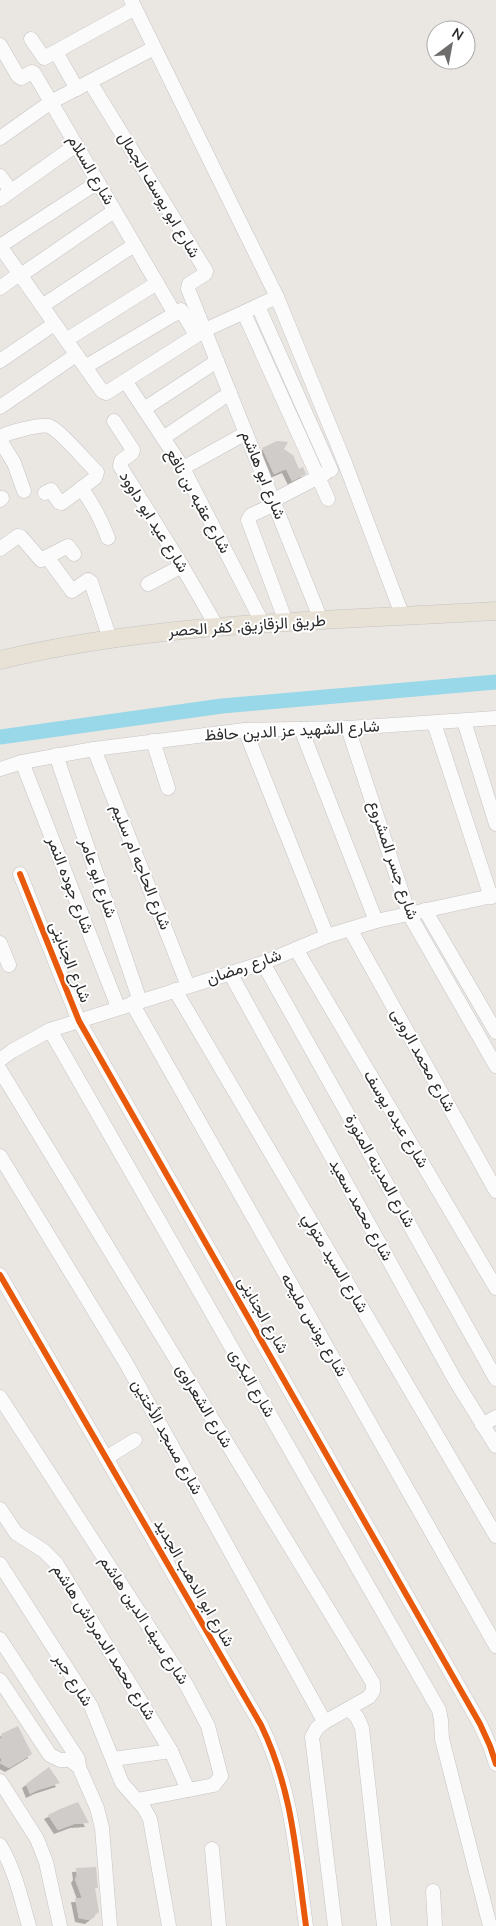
<svg xmlns="http://www.w3.org/2000/svg" width="496" height="1926" font-family="'Nunito Sans',Vazirmatn,sans-serif">
<style>
.lines{fill:none;stroke-linecap:round;stroke-linejoin:round}
.canal{stroke:#98d8e8;stroke-width:15}
.building{fill:#cfccc9;filter:url(#shadow)}
.minor-casing{stroke:#c6c4c5;stroke-width:15}
.major-casing{stroke:#c6c4c2;stroke-width:19}
.minor{stroke:#fcfbfb;stroke-width:14}
.major{stroke:#e7e2d5;stroke-width:18}
.cycleway-casing{stroke:#fff;stroke-width:9}
.cycleway{stroke:#e8590c;stroke-width:6}
.labels{text-anchor:middle;dominant-baseline:central;stroke-width:4;stroke-linejoin:round;paint-order:stroke}
.street-label{font-size:16px;fill:#2c2c2c;stroke:#fff}
</style>
<defs>
<filter id="shadow"><feDropShadow dx="-4" dy="4" stdDeviation="0" flood-color="#0004"/></filter>
</defs>
<rect width="100%" height="100%" fill="#eae6e2"/>
<g class="lines">
<!-- canal -->
<polyline class="canal" points="0,737 222,706 496,682"/>
</g>
<!-- building -->
<g class="building">
<polygon points="277,441 288,442 284,449 293,455 299,469 303,467 306,474 292,481 286,469 274,474 262,448"/>
<polygon points="18,1726 32,1754 9,1768 0,1763 2,1760 0,1757 0,1739 2,1738 1,1734"/>
<polygon points="49,1767 60,1783 38,1790 30,1794 26,1784"/>
<polygon points="78,1802 89,1823 74,1824 58,1830 48,1815 60,1809"/>
<polygon points="96,1867 98,1888 95,1888 99,1912 89,1920 79,1918 75,1898 82,1898 75,1879 77,1876 76,1868"/>
</g>
<g class="lines">
<defs>
<g id="minor">
<polyline points="131,0 277,297 345,463 403,617"/>
<polyline points="31,39 44,58 135,8"/>
<polyline points="0,45 18,76 21,78 32,72 34,73 175,314"/>
<polyline points="56,52 77,89"/>
<polyline points="90,82 206,271 205,274 189,284 188,289 321,620"/>
<polyline points="0,138 51,102 154,48"/>
<polyline points="0,176 11,191"/>
<polyline points="0,199 76,145"/>
<polyline points="0,246 102,391 106,393 205,330 277,297"/>
<polyline points="0,246 98,182"/>
<polyline points="21,275 114,211"/>
<polyline points="0,288 19,274"/>
<polyline points="42,306 134,245"/>
<polyline points="258,306 331,470"/>
<polyline points="244,313 328,499"/>
<polyline points="66,340 157,283"/>
<polyline points="0,361 54,324"/>
<polyline points="85,367 181,310 196,335"/>
<polyline points="126,382 183,468 263,624"/>
<polyline points="0,407 76,355"/>
<polyline points="144,409 217,361"/>
<polyline points="114,421 133,450 132,453 121,461 120,466 182,566 217,627"/>
<path d="M0 437C9 432 40 424 49 426 60 430 87 463 97 472L95 478 62 503 59 502 51 490 45 493"/>
<polyline points="163,438 230,393"/>
<polyline points="0,440 14,463 24,491"/>
<polyline points="183,468 246,433"/>
<path d="M81 488C93 504 101 519 108 538"/>
<polyline points="0,500 2,498"/>
<polyline points="274,500 326,473"/>
<polyline points="275,504 251,515 248,520 286,622"/>
<polyline points="0,549 18,536 21,537 41,560 68,546 74,554"/>
<polyline points="47,557 72,591 88,580 91,582 110,639"/>
<polyline points="148,584 182,566"/>
<polyline points="464,721 496,824"/>
<polyline points="434,723 491,897"/>
<polyline points="348,728 409,914 496,1066"/>
<polyline points="301,729 376,921"/>
<polyline points="245,730 327,936"/>
<polyline points="153,741 168,788"/>
<polyline points="94,749 188,986"/>
<polyline points="56,755 140,1001"/>
<polyline points="22,762 118,1007"/>
<polyline points="0,769 22,762 94,749 245,730 348,728 496,718"/>
<polyline points="20,874 79,1021 480,1724 490,1746 496,1764"/>
<polyline points="425,910 496,1032"/>
<polyline points="350,929 496,1191"/>
<polyline points="0,943 9,965"/>
<polyline points="296,949 496,1288"/>
<polyline points="263,963 496,1379"/>
<polyline points="230,973 455,1380 496,1446"/>
<polyline points="175,990 496,1536"/>
<polyline points="132,1003 496,1646"/>
<polyline points="50,1030 439,1710 441,1720 442,1739 490,1926"/>
<polyline points="0,1060 12,1051 50,1030 263,963 327,936 376,921 496,895"/>
<polyline points="0,1070 373,1683 373,1691 369,1697 323,1723 317,1728 312,1737 335,1926"/>
<polyline points="0,1156 126,1363 323,1719 323,1723"/>
<path d="M0 1275 261 1725C293 1791 296 1855 306 1926"/>
<polyline points="0,1397 187,1686 208,1726 221,1776 214,1785 137,1800"/>
<polyline points="482,1425 496,1417"/>
<polyline points="106,1458 135,1440"/>
<polyline points="0,1509 16,1533 44,1551 56,1563 171,1751 188,1790"/>
<polyline points="0,1564 91,1706 122,1783 144,1808 150,1819 169,1926"/>
<polyline points="0,1639 78,1759 79,1767"/>
<polyline points="0,1680 50,1755 60,1760 70,1760 79,1767 97,1808 102,1828 110,1926"/>
<polyline points="349,1709 357,1717 362,1728 384,1926"/>
<polyline points="113,1759 171,1751"/>
<polyline points="0,1781 37,1839 46,1862 60,1926"/>
<path d="M0 1845C15 1870 21 1898 29 1926"/>
<polyline points="212,1849 219,1926"/>
<polyline points="433,1891 435,1926"/>
</g>
<path id="major" d="M0 660C162 621 330 621 496 611"/>
</defs>
<!-- minor casing -->
<use href="#minor" class="minor-casing"/>
<!-- major casing -->
<use href="#major" class="major-casing"/>
<!-- minor -->
<use href="#minor" class="minor"/>
<!-- major -->
<use href="#major" class="major"/>
<defs>
<g id="cycleway">
<polyline points="20,874 79,1021 480,1724 490,1746 496,1764"/>
<path d="M0 1275 261 1725C293 1791 296 1855 306 1926"/>
</g>
</defs>
<!-- cycleway casing -->
<use href="#cycleway" class="cycleway-casing"/>
<!-- cycleway -->
<use href="#cycleway" class="cycleway"/>
</g>
<g class="labels">
<!-- street labels -->
<g class="street-label">
<text transform="translate(91 170) rotate(60)">شارع السلام</text>
<text transform="translate(159 195) rotate(59)">شارع ابو يوسف الجمال</text>
<text transform="translate(263 475) rotate(68)">شارع ابو هاشم</text>
<text transform="translate(198 501) rotate(61)">شارع عقبه بن نافع</text>
<text transform="translate(154 522) rotate(58)">شارع عيد ابو داوود</text>
<text transform="translate(247 626) rotate(-4)">طريق الزقازيق, كفر الحصر</text>
<text transform="translate(292 731) rotate(-3)">شارع الشهيد عز الدين حافظ</text>
<text transform="translate(393 860) rotate(71)">شارع جسر المشروع</text>
<text transform="translate(141 867) rotate(68)">شارع الحاجه ام سليم</text>
<text transform="translate(98 878) rotate(71)">شارع ابو عامر</text>
<text transform="translate(70 885) rotate(69)">شارع جوده النمر</text>
<text transform="translate(70 962) rotate(68)">شارع الجناينى</text>
<text transform="translate(244 967) rotate(-19)">شارع رمضان</text>
<text transform="translate(423 1060) rotate(61)">شارع محمد الروبى</text>
<text transform="translate(396 1119) rotate(59)">شارع عبده يوسف</text>
<text transform="translate(380 1171) rotate(61)">شارع المدينه المنورة</text>
<text transform="translate(361 1210) rotate(61)">شارع محمد سعيد</text>
<text transform="translate(335 1263) rotate(59)">شارع السيد متولي</text>
<text transform="translate(263 1315) rotate(60)">شارع الجناينى</text>
<text transform="translate(314 1325) rotate(60)">شارع يونس مليحه</text>
<text transform="translate(252 1383) rotate(60)">شارع البكرى</text>
<text transform="translate(204 1406) rotate(59)">شارع الشعراوى</text>
<text transform="translate(167 1437) rotate(61)">شارع مسجد الأختين</text>
<text transform="translate(194 1583) rotate(60)">شارع ابو الدهب الجديد</text>
<text transform="translate(144 1620) rotate(57)">شارع سيف الدين هاشم</text>
<text transform="translate(104 1642) rotate(58)">شارع محمد الدمرداش هاشم</text>
<text transform="translate(73 1680) rotate(58)">شارع جبر</text>
</g>
</g>
<!-- north arrow -->
<g transform="translate(451 45) rotate(32)"><circle r="24" fill="#ffffff" stroke="#ababab"/>
<path d="M0-4L9 19L0 12L-9 19Z" fill="#6e6d6c"/>
<text y="-8" font-size="14" font-weight="bold" text-anchor="middle" fill="#2c2c2c">N</text>
</g>
</svg>
